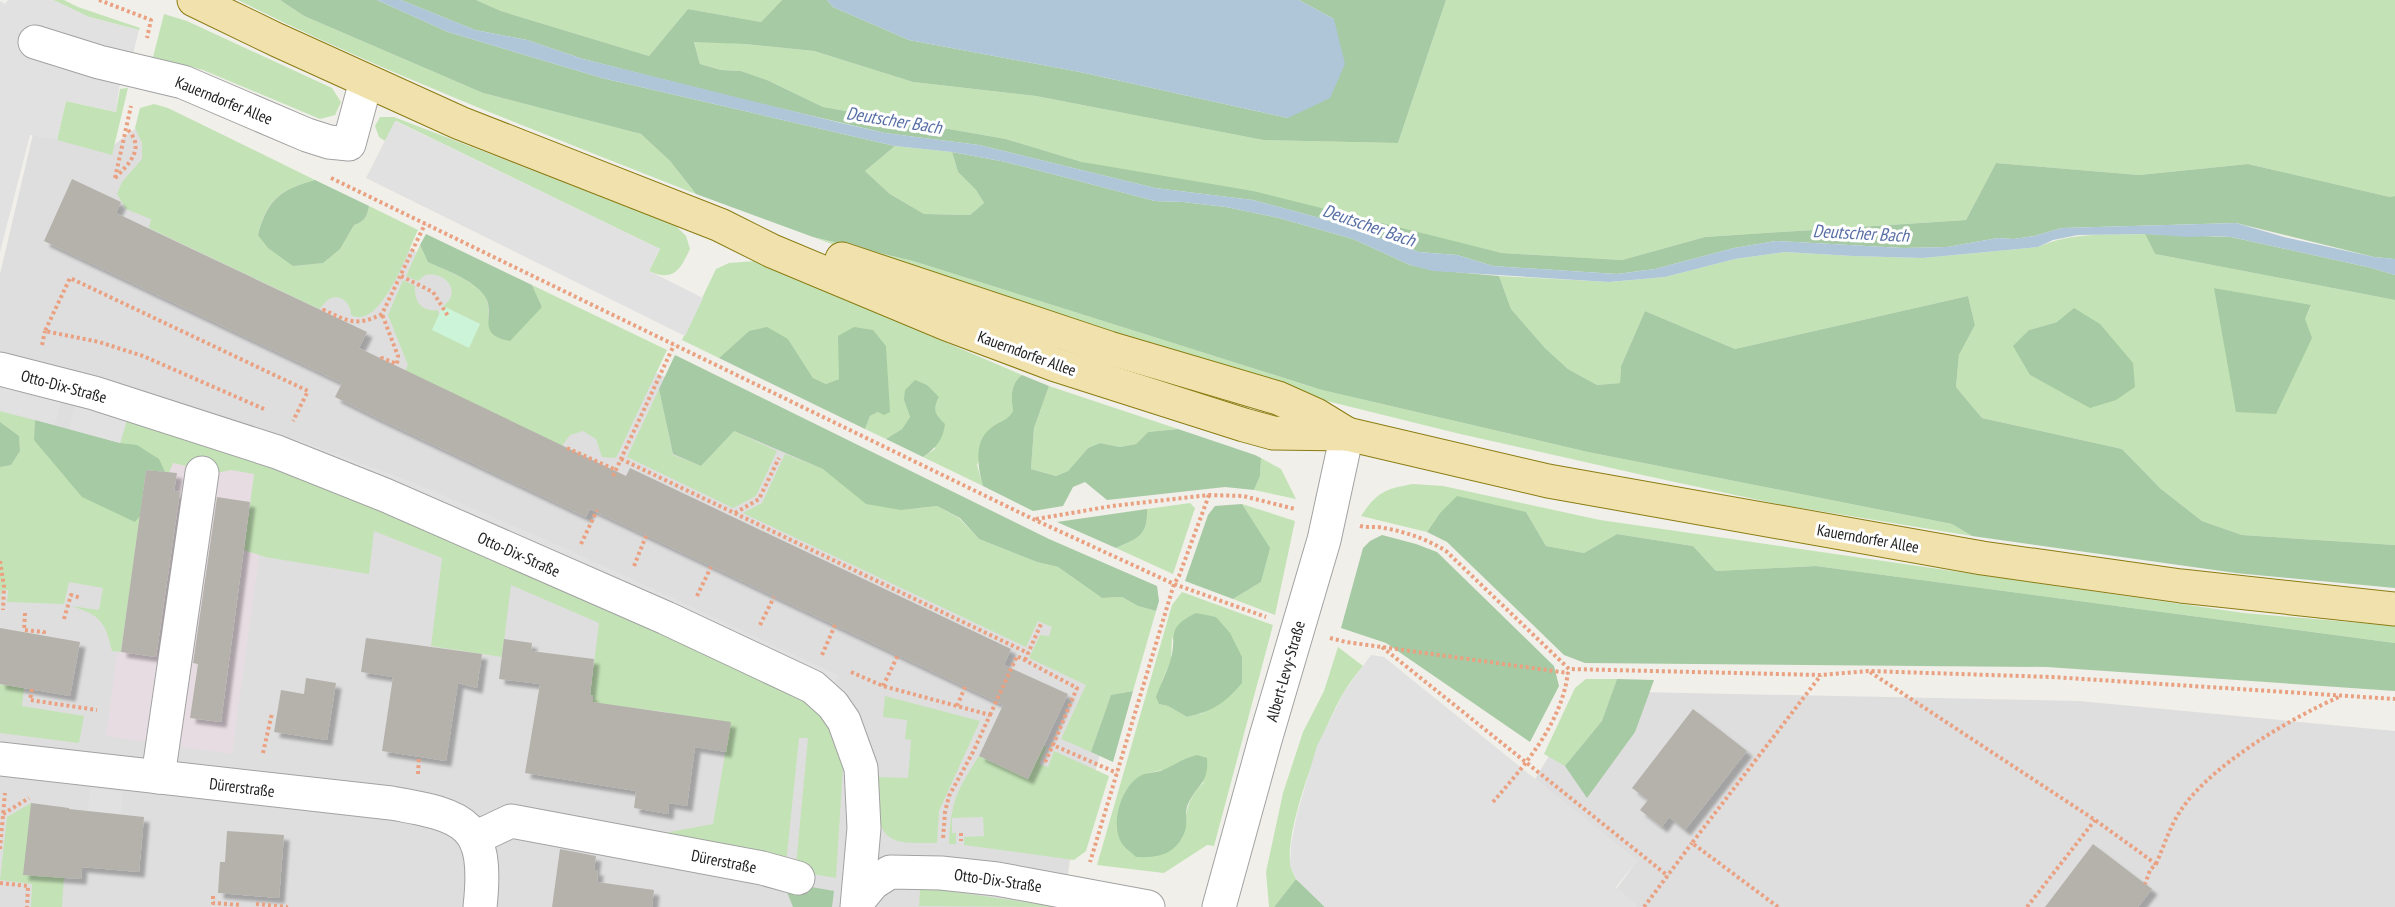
<svg xmlns="http://www.w3.org/2000/svg" width="2395" height="907" font-family="'PT Sans Narrow',sans-serif">
<style>
.residential{fill:#dfdede}
.industrial{fill:#e8dce3}
.grass{fill:#c3e3b6;fill-rule:evenodd}
.forest{fill:#a6caa3}
.park{fill:#ccf4d8}
.parking{fill:#e1e1e1}
.water{fill:#afc6d8}
.building{fill:#b5b2ac;filter:url(#shadow)}
.lines{fill:none;stroke-linecap:round;stroke-linejoin:round}
.minor-casing{stroke:#a2a2a2;stroke-width:35}
.major-casing{stroke:#8b7c13;stroke-width:35}
.path{stroke:#eaa181;stroke-width:4;stroke-dasharray:3 3;stroke-linecap:butt}
.minor{stroke:#fff;stroke-width:33}
.major{stroke:#f1e2ad;stroke-width:33}
.labels{text-anchor:middle;dominant-baseline:central;stroke-width:6;stroke-linejoin:round;paint-order:stroke}
.street-label{font-size:16px;fill:#212121;stroke:#fff}
.water-label{font-size:18px;font-style:italic;fill:#586fa6;stroke:#fff}
</style>
<defs>
<filter id="shadow"><feDropShadow dx="5.5" dy="5.5" stdDeviation="1.5" flood-color="#0004"/></filter>
</defs>
<rect width="100%" height="100%" fill="#f0efe9"/>
<!-- residential -->
<g class="residential">
<polygon points="150,118 675,382 1145,626 1104,741 1071,853 1063,907 0,907 0,274 33,134 107,150"/>
<polygon points="1589,691 2079,701 2395,731 2395,907 1603,907 1637,861 1535,779"/>
</g>
<!-- industrial -->
<polygon class="industrial" points="145,449 271,467 232,754 106,736"/>
<!-- grass -->
<g class="grass">
<polygon points="53,0 64,0 78,7 140,28 139,30 89,17"/>
<path d="M238 0H280L304 16 483 93 641 134 670 161 696 194C542 133 386 74 238 0Z"/>
<polygon points="476,0 782,0 761,22 688,9 649,56 501,11"/>
<polygon points="1446,0 2395,0 2395,196 2390,197 2248,164 2139,175 1996,163 1966,220 1705,237 1622,260 1502,253 1401,229 1082,162 1006,139 823,107 767,80 741,71 721,70 700,64 694,41 745,44 814,51 913,82 1036,96 1263,140 1398,143"/>
<polygon points="164,14 187,21 332,88 341,102 335,115 320,119 203,70 153,57"/>
<polygon points="128,88 112,155 57,140 66,101 116,112 120,89"/>
<path d="M154 104 168 108 315 180C281 189 266 200 258 235L293 266 323 263 340 249 354 225C365 221 367 217 369 206L418 230C408 250 381 331 351 315 352 305 342 294 331 298 326 300 323 306 319 309L149 228 151 219 126 209 117 194 122 182 142 159V143L135 128 140 108Z"/>
<path d="M380 117H394L676 226 686 236 690 249C681 268 674 283 649 271L660 249 396 121 385 141 379 137 375 126Z"/>
<polygon points="895,146 952,152 958,172 976,190 984,203 970,215 924,214 890,194 865,171"/>
<path d="M2145 234 2155 254 2395 300V545L2242 535 2202 521 2161 489 2122 449 1982 418 1956 387 1959 355 1975 325 1968 296 1735 349 1645 311 1621 366 1620 383 1597 385 1568 369 1545 348 1511 309 1499 276 1609 282 1665 277 1735 259 1785 252 1852 256 1923 258 2038 247C2071 232 2109 235 2145 234ZM2214 288 2311 306 2305 319ZM2057 322 2055 387 2030 375 2029 330Z"/>
<polygon points="813,237 913,261 1322,390 1588,452 1952,524 1972,536 1777,504 1647,476 1456,433 1319,399 962,292"/>
<path d="M420 245 428 262C443 269 475 281 485 296 489 303 488 312 488 319L542 307 532 285 667 350 616 458 602 457 596 439 583 431 570 435 562 446 405 371 408 365 388 315 403 280 415 286C414 301 421 312 438 310L439 315 432 330 480 324 443 306C462 293 447 271 425 275L418 281 406 276Z"/>
<path d="M756 261 1022 375C1010 384 1011 398 1013 411L1007 420 993 426 977 465 983 486 923 457 935 449 934 407 939 397 904 400 910 417 902 429 886 439 865 429 870 416 878 412 840 361 839 379 826 384 813 378 788 339 749 331 719 358 682 340 716 269 729 263Z"/>
<polygon points="1049,386 1178,429 1148,432 1136,444 1120,447 1100,443 1088,448 1068,471 1056,476 1031,469 1034,428"/>
<polygon points="659,389 673,455 701,466 734,431 777,451 756,496 733,508 627,457"/>
<path d="M0 411 35 420 34 440 140 516 121 652 112 651C105 621 100 615 71 606L99 610 103 588 69 582 64 604 7 602 8 590H1L0 601V467L11 465 20 451 19 436 0 422Z"/>
<path d="M127 420 217 447 420 522 787 688 816 707 831 726 843 767 836 878 800 872 796 865 808 738H799L786 864 663 840 664 833 713 824 729 731 666 712 593 703V696L590 695 599 623 511 585 502 657 431 646 442 558 374 531 369 574 265 557 244 550 254 474 231 470 217 473 173 463 169 473 165 472C156 453 141 446 120 443Z"/>
<polygon points="785,454 823,469 842,482 901,510 937,506 959,518 979,539 1037,562 1058,567 1102,598 1122,597 1138,606 1156,611 1133,691 1111,695 1091,752 1061,739 1086,685 1029,658 1040,635 1049,636 1052,627 1038,621 1026,647 743,513 762,503"/>
<polygon points="1261,458 1281,469 1296,499 1254,490 1260,476"/>
<path d="M1413 484 1443 486 1600 520 2244 613 2395 626V643L1816 566 1716 571 1693 546 1617 534 1584 553 1546 546 1526 512 1440 513 1427 532 1361 516C1377 492 1385 489 1413 484Z"/>
<path d="M1190 503 1195 508 1173 574 1116 548C1138 538 1148 536 1147 509Z"/>
<polygon points="1242,504 1295,521 1275,615 1233,599 1261,582 1269,548"/>
<path d="M1182 592 1273 625 1214 846 1207 845 1164 873 1097 865 1172 605ZM1172 637 1203 713 1187 717 1168 706 1159 704 1162 681 1171 660ZM1162 770 1204 782C1188 799 1186 808 1185 831L1117 830C1117 812 1122 788 1139 777 1145 773 1155 772 1162 770Z"/>
<path d="M1338 647 1363 666C1356 675 1349 683 1344 692 1325 723 1282 833 1291 867 1292 871 1294 875 1296 879L1274 907H1269L1266 872 1283 793 1303 732 1324 691Z"/>
<polygon points="1586,679 1617,679 1602,721 1565,766 1544,754 1575,688"/>
<polygon points="0,684 24,688 22,706 84,716 79,743 0,733"/>
<path d="M885 696 980 721 939 811 937 843C927 843 904 844 895 840 872 830 876 797 877 777L908 778 911 740 905 739 907 720 883 717Z"/>
<path d="M1044 746 1046 747 1039 764 1048 767 1054 751 1109 776 1086 851 1074 860 964 845V837L984 836 983 817 952 818V833H956V844H949C951 801 956 792 979 756L1028 779Z"/>
<polygon points="31,803 64,877 62,907 31,907 32,884 0,880 7,817"/>
<polygon points="920,890 941,890 1059,907 919,906"/>
</g>
<!-- forest -->
<g class="forest">
<polygon points="280,0 377,0 448,32 602,78 895,146 865,171 890,194 924,214 970,215 984,203 976,190 958,172 952,152 1006,162 1155,201 1183,202 1226,207 1279,218 1353,239 1410,265 1432,270 1499,276 1511,309 1545,348 1568,369 1597,385 1620,383 1621,366 1645,311 1735,349 1968,296 1975,325 1959,355 1956,387 1982,418 2122,449 2161,489 2202,521 2242,535 2395,545 2395,588 2236,573 1972,536 1952,524 1588,452 1322,390 913,261 813,237 696,194 670,161 641,134 483,93 304,16"/>
<polygon points="401,0 476,0 501,11 649,56 688,9 761,22 782,0 827,0 833,7 909,40 1080,72 1288,118 1334,19 1299,0 1446,0 1398,143 1263,140 1036,96 913,82 814,51 745,44 694,42 700,64 721,70 741,71 767,80 823,107 1006,139 1082,162 1253,191 1502,253 1622,260 1705,237 1966,220 1996,163 2139,175 2248,164 2390,197 2395,196 2395,259 2374,257 2236,223 2062,228 2034,236 2014,239 1998,238 1947,247 1903,248 1776,241 1734,248 1655,269 1617,274 1493,266 1457,255 1419,252 1338,223 1253,200 1155,188 979,145 885,133 749,101 583,59 527,40 475,30"/>
<path d="M315 180 369 206C367 217 365 221 354 225L340 249 323 263 293 266 268 248 258 235C267 200 281 189 315 180Z"/>
<path d="M426 234 532 285 542 307 510 341C473 334 498 314 484 295 472 279 445 270 428 262L420 245Z"/>
<polygon points="2145,234 2231,237 2372,268 2395,275 2395,300 2155,254"/>
<polygon points="2214,288 2311,305 2305,319 2312,338 2276,414 2236,412"/>
<polygon points="2074,308 2100,324 2133,363 2135,387 2116,400 2090,408 2030,375 2013,346 2029,330 2057,322"/>
<polygon points="767,327 788,339 813,378 826,384 839,379 838,336 854,327 873,330 886,346 890,412 884,415 878,412 870,416 865,429 719,358 749,331"/>
<polygon points="675,355 1049,539 1157,586 1159,601 1156,611 1138,606 1122,597 1102,598 1058,567 1037,562 979,539 960,518 937,506 901,510 866,504 823,469 734,431 701,466 673,454 659,389"/>
<path d="M1022 375 1049 386 1034 428 1031 469 1056 476 1068 471 1088 448 1100 443 1120 447 1136 444 1148 432 1178 429 1255 455 1261 458 1260 476 1254 490 1225 487 1107 500 1085 482 1073 487 1063 506 1033 511 983 486C978 468 973 441 991 428 1000 420 1006 423 1013 411 1011 398 1010 384 1022 375Z"/>
<path d="M915 380 927 385 939 397C932 410 935 414 945 424 943 440 936 448 923 457L886 439 902 429 910 417 904 400 905 390Z"/>
<polygon points="35,420 120,443 137,445 159,459 165,472 146,470 140,516 135,522 82,497 34,440"/>
<polygon points="0,422 19,436 20,451 11,465 0,467"/>
<polygon points="1457,496 1526,512 1546,546 1584,553 1617,534 1693,546 1716,571 1816,566 2395,643 2395,691 2047,667 1585,663 1564,655 1447,542 1427,532 1440,513"/>
<polygon points="1242,504 1270,548 1261,582 1233,599 1185,581 1208,515 1215,506"/>
<path d="M1147 509C1148 536 1138 538 1116 548L1057 522Z"/>
<polygon points="1382,535 1416,544 1437,552 1554,666 1559,686 1530,742 1386,643 1341,628 1363,548 1370,541"/>
<path d="M1196 613 1216 617 1230 633 1242 657V683C1225 703 1213 711 1187 717L1168 706 1159 704 1156 697C1160 685 1166 674 1170 662 1179 637 1163 629 1196 613Z"/>
<polygon points="1617,679 1654,680 1635,732 1587,798 1565,766 1602,721"/>
<polygon points="1133,691 1113,762 1091,752 1111,695"/>
<path d="M1197 755 1207 758C1209 783 1198 784 1188 804 1184 813 1188 823 1185 831 1176 855 1158 858 1136 857 1131 852 1122 846 1120 840 1111 821 1122 786 1140 776 1146 772 1156 773 1163 770 1175 765 1184 758 1197 755Z"/>
<polygon points="1296,879 1325,907 1274,907"/>
<polygon points="783,882 834,891 832,907 793,907"/>
</g>
<!-- park -->
<polygon class="park" points="443,306 480,324 469,348 432,330"/>
<!-- parking -->
<g class="parking">
<polygon points="8,0 53,0 89,17 139,30 133,54 129,53 119,88 116,112 66,101 57,140 30,135 0,252 0,1 5,4"/>
<polygon points="395,121 660,249 649,271 703,298 685,336 366,178"/>
<polygon points="0,386 61,402 55,425 0,411"/>
<polygon points="186,405 298,440 412,482 567,549 838,675 833,686 182,415"/>
<polygon points="75,406 127,420 120,443 69,429"/>
<polygon points="1371,655 1384,657 1637,861 1616,887 1637,905 1636,907 1325,907 1296,879 1290,865 1291,845 1297,814 1317,746 1344,692"/>
<polygon points="90,788 123,792 121,815 88,811"/>
</g>
<!-- water -->
<g class="water">
<polygon points="377,0 401,0 475,30 527,40 583,59 841,123 885,133 979,145 1155,188 1253,200 1338,223 1419,252 1457,255 1493,266 1617,274 1655,269 1734,248 1776,241 1903,248 1947,247 1998,238 2014,239 2034,236 2062,228 2236,223 2284,237 2374,257 2395,259 2395,275 2372,268 2231,237 2213,236 2189,237 2145,234 2078,235 2053,240 2038,247 1923,258 1852,256 1785,252 1735,259 1665,277 1609,282 1433,271 1410,265 1353,239 1279,218 1226,207 1183,202 1155,201 1006,162 952,152 895,146 602,78 448,32"/>
<polygon points="827,0 1299,0 1334,19 1345,64 1330,98 1288,118 1080,72 909,40 833,7"/>
</g>
<!-- building -->
<g class="building">
<polygon points="72,179 121,202 116,213 367,332 359,348 626,476 630,468 1011,649 1004,665 1068,694 1028,779 979,756 1003,705 590,509 586,517 375,417 335,397 342,383 44,241"/>
<polygon points="146,470 177,473 174,491 180,492 156,657 121,652"/>
<polygon points="217,497 250,502 221,722 190,718 198,664 193,663"/>
<polygon points="0,628 80,642 70,696 0,684"/>
<polygon points="366,638 482,654 477,688 458,683 446,761 382,751 393,677 361,672"/>
<polygon points="504,639 532,643 531,651 594,659 590,695 593,696 593,702 731,722 726,752 695,747 687,806 669,803 668,814 634,808 636,791 525,773 540,684 499,679"/>
<polygon points="306,678 336,683 327,740 274,732 281,690 304,694"/>
<polygon points="1693,709 1747,751 1685,830 1669,817 1662,827 1640,810 1648,800 1632,788"/>
<polygon points="31,803 69,808 69,809 144,817 139,872 82,867 81,879 23,875"/>
<polygon points="227,831 284,835 279,898 218,893 220,862 225,862"/>
<polygon points="2093,844 2152,889 2138,907 2045,907"/>
<polygon points="560,849 596,856 594,870 598,870 597,882 654,890 652,907 552,907"/>
</g>
<g class="lines">
<defs>
<g id="minor">
<polyline points="35,42 99,62 183,82 307,135 329,142 349,144 366,81"/>
<polyline points="0,369 94,393 277,452 385,495 666,618 813,687 833,705 844,721 861,768 864,828 857,907"/>
<path d="M0 759 391 803C467 816 489 824 480 907"/>
<polyline points="158,777 202,473"/>
<polyline points="475,838 511,821 762,868 798,878"/>
<polyline points="858,901 873,883 890,872 941,873 997,879 1148,907"/>
<polyline points="1219,907 1265,740 1324,540 1347,434"/>
</g>
<g id="major">
<polyline points="194,0 277,40 460,123 720,225 772,251 947,324 1056,365 1244,425 1273,433 1347,434 1548,481 1982,558 2181,586 2395,609"/>
<polyline points="842,259 1109,348 1278,398 1316,415 1347,434"/>
</g>
</defs>
<!-- minor casing -->
<use href="#minor" class="minor-casing"/>
<!-- major casing -->
<use href="#major" class="major-casing"/>
<!-- path -->
<g class="path">
<polyline points="99,0 151,20 147,38"/>
<polyline points="115,178 131,106"/>
<path d="M115 178C131 162 146 147 126 128"/>
<polyline points="331,178 1033,519 1174,584 1090,862"/>
<polyline points="401,276 433,292 448,316"/>
<path d="M323 311 324 310C347 321 357 327 382 314L425 224"/>
<polyline points="42,345 45,331"/>
<polyline points="381,359 382,358 397,364 398,356 382,314"/>
<polyline points="264,409 143,356 99,342 45,331 70,278 308,391 293,421"/>
<polyline points="567,448 616,470"/>
<polyline points="621,459 1028,653"/>
<polyline points="613,476 674,345"/>
<polyline points="1209,495 1179,576 1174,584 1266,617"/>
<polyline points="735,513 759,499 779,458"/>
<polyline points="1036,519 1112,506 1209,495 1243,496 1295,509"/>
<path d="M1360 526C1368 528 1376 526 1384 528 1406 532 1427 539 1446 551L1569 669 1821 675 1868 671 2052 677 2395 699"/>
<polyline points="581,544 597,510"/>
<polyline points="0,561 4,587 3,610"/>
<polyline points="634,566 646,536"/>
<polyline points="697,596 711,567"/>
<polyline points="25,613 24,630 44,632 44,636"/>
<polyline points="64,619 71,595 81,598"/>
<polyline points="760,625 774,597"/>
<polyline points="1330,638 1346,642 1568,673"/>
<polyline points="1382,647 1668,876"/>
<polyline points="822,655 835,625"/>
<polyline points="1025,660 1041,624"/>
<polyline points="851,672 883,686 990,715 973,752 949,796 945,812 943,839"/>
<polyline points="1870,672 2095,820 2156,864 2150,870 2145,884"/>
<polyline points="883,686 898,655"/>
<polyline points="32,689 30,700 97,710"/>
<polyline points="957,706 965,687"/>
<polyline points="990,715 1017,656 1077,688 1053,745 1117,773"/>
<polyline points="263,753 272,713"/>
<polyline points="1045,762 1053,745"/>
<polyline points="418,774 419,757"/>
<path d="M1493 802C1525 765 1562 723 1568 672"/>
<polyline points="3,814 29,798"/>
<polyline points="961,833 961,841"/>
<polyline points="0,849 5,793"/>
<path d="M2156 864C2164 846 2170 826 2181 810 2212 764 2291 718 2341 696"/>
<polyline points="0,883 28,886 27,907"/>
<polyline points="213,896 213,903 242,905"/>
<polyline points="256,904 288,907"/>
<polyline points="1644,907 1692,843"/>
<polyline points="1778,907 1692,843 1821,675"/>
<polyline points="2027,907 2095,820"/>
</g>
<!-- minor -->
<use href="#minor" class="minor"/>
<!-- major -->
<use href="#major" class="major"/>
</g>
<g class="labels">
<!-- street labels -->
<g class="street-label">
<text transform="translate(224 100) rotate(22)">Kauerndorfer Allee</text>
<text transform="translate(1027 353) rotate(20)">Kauerndorfer Allee</text>
<text transform="translate(64 386) rotate(15)">Otto-Dix-Straße</text>
<text transform="translate(1868 538) rotate(10)">Kauerndorfer Allee</text>
<text transform="translate(519 554) rotate(24)">Otto-Dix-Straße</text>
<text transform="translate(1285 671) rotate(-74)">Albert-Levy-Straße</text>
<text transform="translate(242 787) rotate(7)">Dürerstraße</text>
<text transform="translate(724 861) rotate(11)">Dürerstraße</text>
<text transform="translate(998 880) rotate(8)">Otto-Dix-Straße</text>
</g>
<!-- water labels -->
<g class="water-label">
<text transform="translate(894 120) rotate(9)">Deutscher Bach</text>
<text transform="translate(1369 225) rotate(19)">Deutscher Bach</text>
<text transform="translate(1861 233) rotate(3)">Deutscher Bach</text>
</g>
</g>
</svg>
